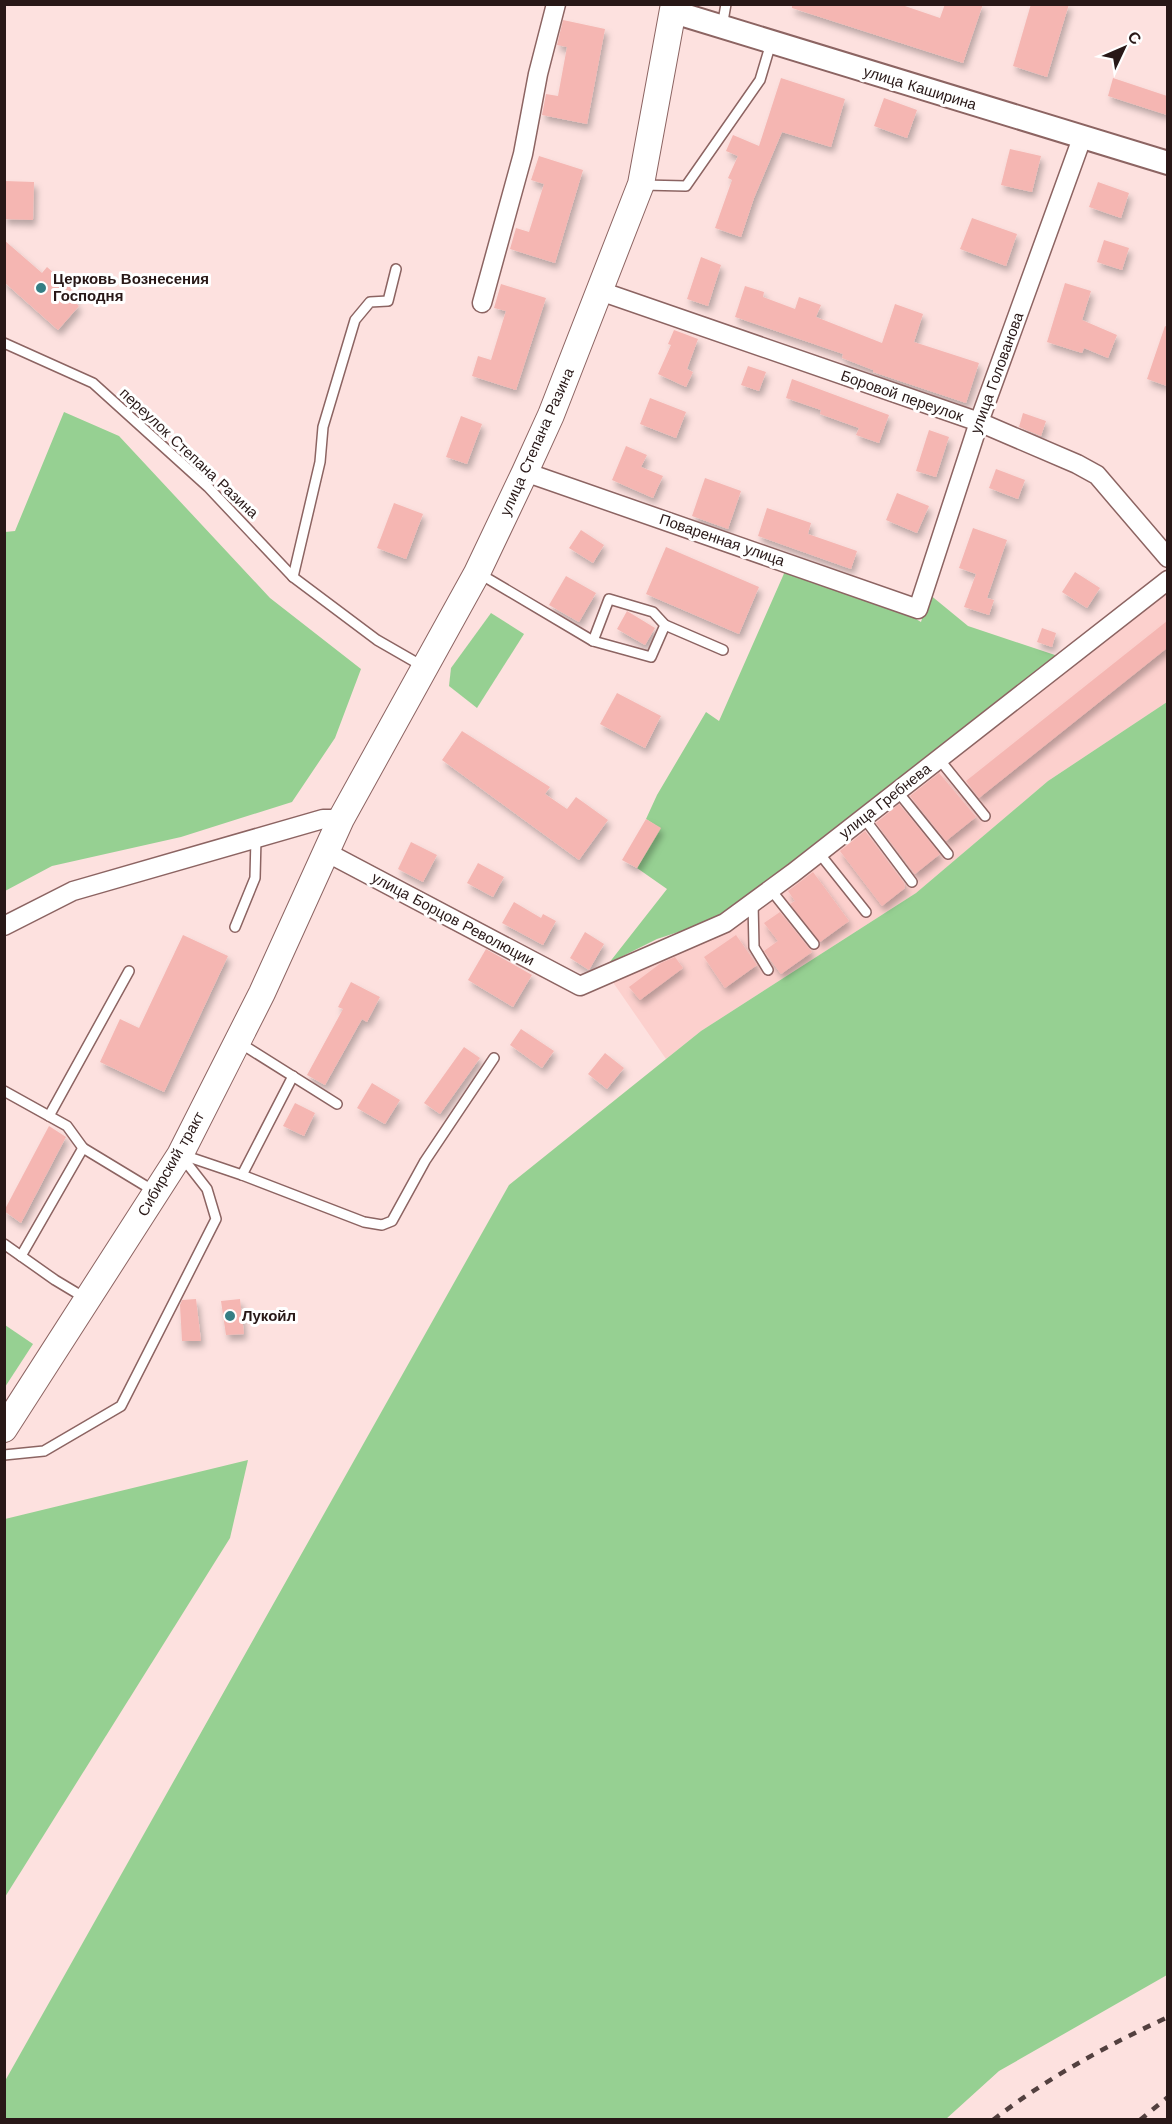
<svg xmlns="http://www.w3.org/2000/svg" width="1172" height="2124" font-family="'Work Sans',sans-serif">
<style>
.built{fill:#fcd0cd}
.green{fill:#96d092}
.building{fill:#f5b6b2;filter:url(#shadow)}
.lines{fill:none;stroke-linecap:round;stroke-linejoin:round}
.service-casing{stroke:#8c6462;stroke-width:12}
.minor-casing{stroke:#8c6462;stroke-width:21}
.tertiary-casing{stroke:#8c6462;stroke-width:26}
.secondary-casing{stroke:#8c6462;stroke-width:28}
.service{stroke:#fff;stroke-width:9}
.minor{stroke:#fff;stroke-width:18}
.tertiary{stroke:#fff;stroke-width:22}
.secondary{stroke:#fff;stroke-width:26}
.rail{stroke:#53403f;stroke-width:4.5;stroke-dasharray:8 8;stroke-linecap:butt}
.poi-dot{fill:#357e84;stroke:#fff;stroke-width:2}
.labels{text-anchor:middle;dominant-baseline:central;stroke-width:6;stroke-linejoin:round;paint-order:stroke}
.street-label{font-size:15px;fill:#281817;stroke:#fff}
.poi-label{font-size:15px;font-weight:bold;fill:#281817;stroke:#fff;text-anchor:start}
</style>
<defs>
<filter id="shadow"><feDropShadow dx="3" dy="5.5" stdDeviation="3" flood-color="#0004"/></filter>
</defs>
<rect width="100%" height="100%" fill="#fde1df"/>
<!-- built -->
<polygon class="built" points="1167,588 1167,702 1048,781 916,893 701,1031 666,1059 610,978 725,928"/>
<!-- green -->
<g class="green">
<polygon points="64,412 119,436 270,598 361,669 335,738 292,802 181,837 52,866 5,891 5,532 15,531"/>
<polygon points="786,569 906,613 921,622 929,594 968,626 1058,656 724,917 657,939 609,963 667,889 637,868 660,828 646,819 657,795 706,712 719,721"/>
<polygon points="491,613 524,634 477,708 449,686 451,668"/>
<polygon points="1167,702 1167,1975 999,2071 946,2119 5,2119 5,2081 509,1185 701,1031 916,893 1048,781"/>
<polygon points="5,1325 33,1344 5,1387"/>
<polygon points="248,1460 230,1538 5,1897 5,1519"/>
</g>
<!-- building -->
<g class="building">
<polygon points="792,4 899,4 940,18 945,4 983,4 963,63 792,8"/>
<polygon points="1031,4 1069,4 1047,77 1013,66"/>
<polygon points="563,20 605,29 587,124 542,115 546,94 558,96 567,47 557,45"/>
<polygon points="781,78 845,99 831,147 782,132 754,198 741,237 715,228 732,180 728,178 738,156 726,151 733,135 759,146"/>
<polygon points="1113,78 1167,96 1167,115 1108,96"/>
<polygon points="884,98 917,110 907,138 874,126"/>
<polygon points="1010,149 1041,156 1032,192 1001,185"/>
<polygon points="539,156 583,170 555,263 510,249 516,228 529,232 544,184 531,180"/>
<polygon points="4,181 34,182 33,220 4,219"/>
<polygon points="1098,182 1129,193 1121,218 1089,207"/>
<polygon points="972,218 1017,234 1006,266 960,249"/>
<polygon points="4,240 42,273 47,267 77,293 72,300 79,306 58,330 4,282"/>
<polygon points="1104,240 1129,248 1122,270 1097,262"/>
<polygon points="701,257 721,265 708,306 687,299"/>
<polygon points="1065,283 1091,291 1082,320 1117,335 1108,358 1084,348 1082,353 1047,342"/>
<polygon points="501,284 546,298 516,390 472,376 478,356 491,360 506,311 494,308"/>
<polygon points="745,286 764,292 763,297 795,309 799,297 821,305 816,317 882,343 895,304 923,314 914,342 979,363 966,403 873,372 873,370 842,358 843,354 735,317"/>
<polygon points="1165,326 1167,327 1167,386 1147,379"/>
<polygon points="674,330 698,339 687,369 693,372 686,387 658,374 671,345 668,344"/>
<polygon points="748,366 766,372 759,391 741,385"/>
<polygon points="792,379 889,415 879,443 856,435 859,428 820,414 821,410 786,398"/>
<polygon points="650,398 686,412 676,438 640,424"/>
<polygon points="1023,413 1046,421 1041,436 1019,427"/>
<polygon points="461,416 482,424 467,464 446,457"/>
<polygon points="929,430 949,437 936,477 916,471"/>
<polygon points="626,446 647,455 641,467 663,476 653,498 612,480"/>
<polygon points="996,469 1025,480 1018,499 989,488"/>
<polygon points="705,478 741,491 728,529 692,516"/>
<polygon points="897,493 929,506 917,533 886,520"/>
<polygon points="394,503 423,514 406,559 377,548"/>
<polygon points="767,508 811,523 808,534 857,551 851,569 758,536"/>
<polygon points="973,528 1007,540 987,598 994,600 989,615 964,607 976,574 959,568"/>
<polygon points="581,530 604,545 593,563 569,548"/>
<polygon points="666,547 759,587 739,634 646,594"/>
<polygon points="1075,572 1100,588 1087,608 1062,592"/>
<polygon points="566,576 596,593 579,622 549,605"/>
<polygon points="627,611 655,628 645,645 617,629"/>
<polygon points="1167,621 1167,648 979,798 966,781"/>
<polygon points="1042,628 1056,633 1052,647 1037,642"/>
<polygon points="617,693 661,716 645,748 600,724"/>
<polygon points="462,731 550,787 545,794 567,809 576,797 608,820 579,860 442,760"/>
<polygon points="939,773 976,817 946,841 910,796"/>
<polygon points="899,804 940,854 915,874 876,823"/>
<polygon points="646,819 661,828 637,868 622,860"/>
<polygon points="865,831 904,883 905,888 882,906 840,851"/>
<polygon points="411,842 437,855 423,882 398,869"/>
<polygon points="478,863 504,877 493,897 467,883"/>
<polygon points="813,872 849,921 820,942 790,904 795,901 788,891"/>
<polygon points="514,902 541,918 543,914 556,921 543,945 502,923"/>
<polygon points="780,912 812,952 781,974 764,951 778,941 764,923"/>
<polygon points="585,932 604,944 589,970 570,958"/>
<polygon points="183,935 228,956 164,1092 100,1062 120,1019 139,1028"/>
<polygon points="736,935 757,965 725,988 704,957"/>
<polygon points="486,949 532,975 513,1007 468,980"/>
<polygon points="675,957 683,968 640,1000 629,987 661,963"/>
<polygon points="351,982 380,997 367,1022 362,1019 325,1085 307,1075 343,1009 338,1007"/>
<polygon points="521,1029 554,1051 542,1068 510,1045"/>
<polygon points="464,1047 480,1058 440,1114 424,1103"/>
<polygon points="605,1053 624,1068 607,1089 588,1074"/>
<polygon points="372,1083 400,1100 385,1124 357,1108"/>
<polygon points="295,1103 315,1113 304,1136 283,1126"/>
<polygon points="49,1126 66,1137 21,1223 4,1211"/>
<polygon points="196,1299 201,1341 182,1341 180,1305 182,1300"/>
<polygon points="240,1299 244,1334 226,1335 221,1301"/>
</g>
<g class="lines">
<defs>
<g id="service">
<polyline points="722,27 726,4"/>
<polyline points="643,185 686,186 760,80 771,43"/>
<polyline points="4,343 93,383 208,487 293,577 377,640 424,667"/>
<polyline points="480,574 593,641 651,657 665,625 723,650"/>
<polyline points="293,577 320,462 323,427 355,320 370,302 388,301 396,269"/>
<polyline points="593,641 609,599 653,612 665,625"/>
<polyline points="939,759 985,816"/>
<polyline points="898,792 948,854"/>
<polyline points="864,818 912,882"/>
<polyline points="819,853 866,912"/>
<polyline points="771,890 814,944"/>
<polyline points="753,903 754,947 768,970"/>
<polyline points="235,927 255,878 256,838"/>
<polyline points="240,1043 337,1104"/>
<polyline points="4,1091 67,1126 83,1148"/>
<polyline points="49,1116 129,971"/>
<polyline points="183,1155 242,1175 364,1222 382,1225 392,1221 425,1161 494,1058"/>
<polyline points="242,1175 293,1076"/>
<polyline points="4,1244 55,1280 85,1298"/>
<polyline points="21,1256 83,1148 154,1191"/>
<polyline points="4,1455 44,1451 121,1406 216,1219 207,1189 182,1157"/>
</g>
<g id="minor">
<polyline points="600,291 979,422 1077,464 1097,475 1168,558"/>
<polyline points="482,303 523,154 538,74 556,4"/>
<polyline points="525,472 918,609 979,422 1082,138"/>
<polyline points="326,852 580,986 725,923 793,873 1168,580"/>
<polyline points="4,926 73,891 323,819 341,819"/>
</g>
<polyline id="tertiary" points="674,12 1168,163"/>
<polyline id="secondary" points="4,1429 180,1155 262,993 341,819 477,573 525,472 551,415 641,184 674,4"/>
</defs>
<!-- service casing -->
<use href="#service" class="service-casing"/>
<!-- minor casing -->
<use href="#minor" class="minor-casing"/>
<!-- tertiary casing -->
<use href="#tertiary" class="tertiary-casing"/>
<!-- secondary casing -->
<use href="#secondary" class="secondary-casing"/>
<!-- service -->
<use href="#service" class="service"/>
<!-- minor -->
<use href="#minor" class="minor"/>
<!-- tertiary -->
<use href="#tertiary" class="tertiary"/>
<!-- secondary -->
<use href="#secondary" class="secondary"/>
<!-- rail -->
<g class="rail">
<path d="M993 2120C1047 2078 1106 2046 1168 2017"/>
<polyline points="1140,2120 1168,2097"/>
</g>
</g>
<!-- markers -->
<g class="poi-dot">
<circle cx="41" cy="288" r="6"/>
<circle cx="230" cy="1316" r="6"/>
</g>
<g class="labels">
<!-- street labels -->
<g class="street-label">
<text transform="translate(920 88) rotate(17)">улица Каширина</text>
<text transform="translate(997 373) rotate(-70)">улица Голованова</text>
<text transform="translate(902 396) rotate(19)">Боровой переулок</text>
<text transform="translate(537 442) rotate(-66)">улица Степана Разина</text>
<text transform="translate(189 453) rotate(43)">переулок Степана Разина</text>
<text transform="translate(722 540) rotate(19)">Поваренная улица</text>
<text transform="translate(885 801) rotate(-38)">улица Гребнева</text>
<text transform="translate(453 919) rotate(28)">улица Борцов Революции</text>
<text transform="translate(171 1164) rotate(-60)">Сибирский тракт</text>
</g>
<!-- poi labels -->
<g class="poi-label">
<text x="53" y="279">Церковь Вознесения<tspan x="53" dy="17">Господня</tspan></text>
<text x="242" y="1316">Лукойл</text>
</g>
</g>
<!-- border -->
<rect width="1172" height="2124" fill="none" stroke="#281817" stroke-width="12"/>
<!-- north arrow -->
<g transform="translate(1124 48) rotate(46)" stroke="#ffffff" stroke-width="4.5" paint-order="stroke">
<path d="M0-4.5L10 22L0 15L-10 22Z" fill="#281817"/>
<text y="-9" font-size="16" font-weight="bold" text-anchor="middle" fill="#281817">С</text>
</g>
</svg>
